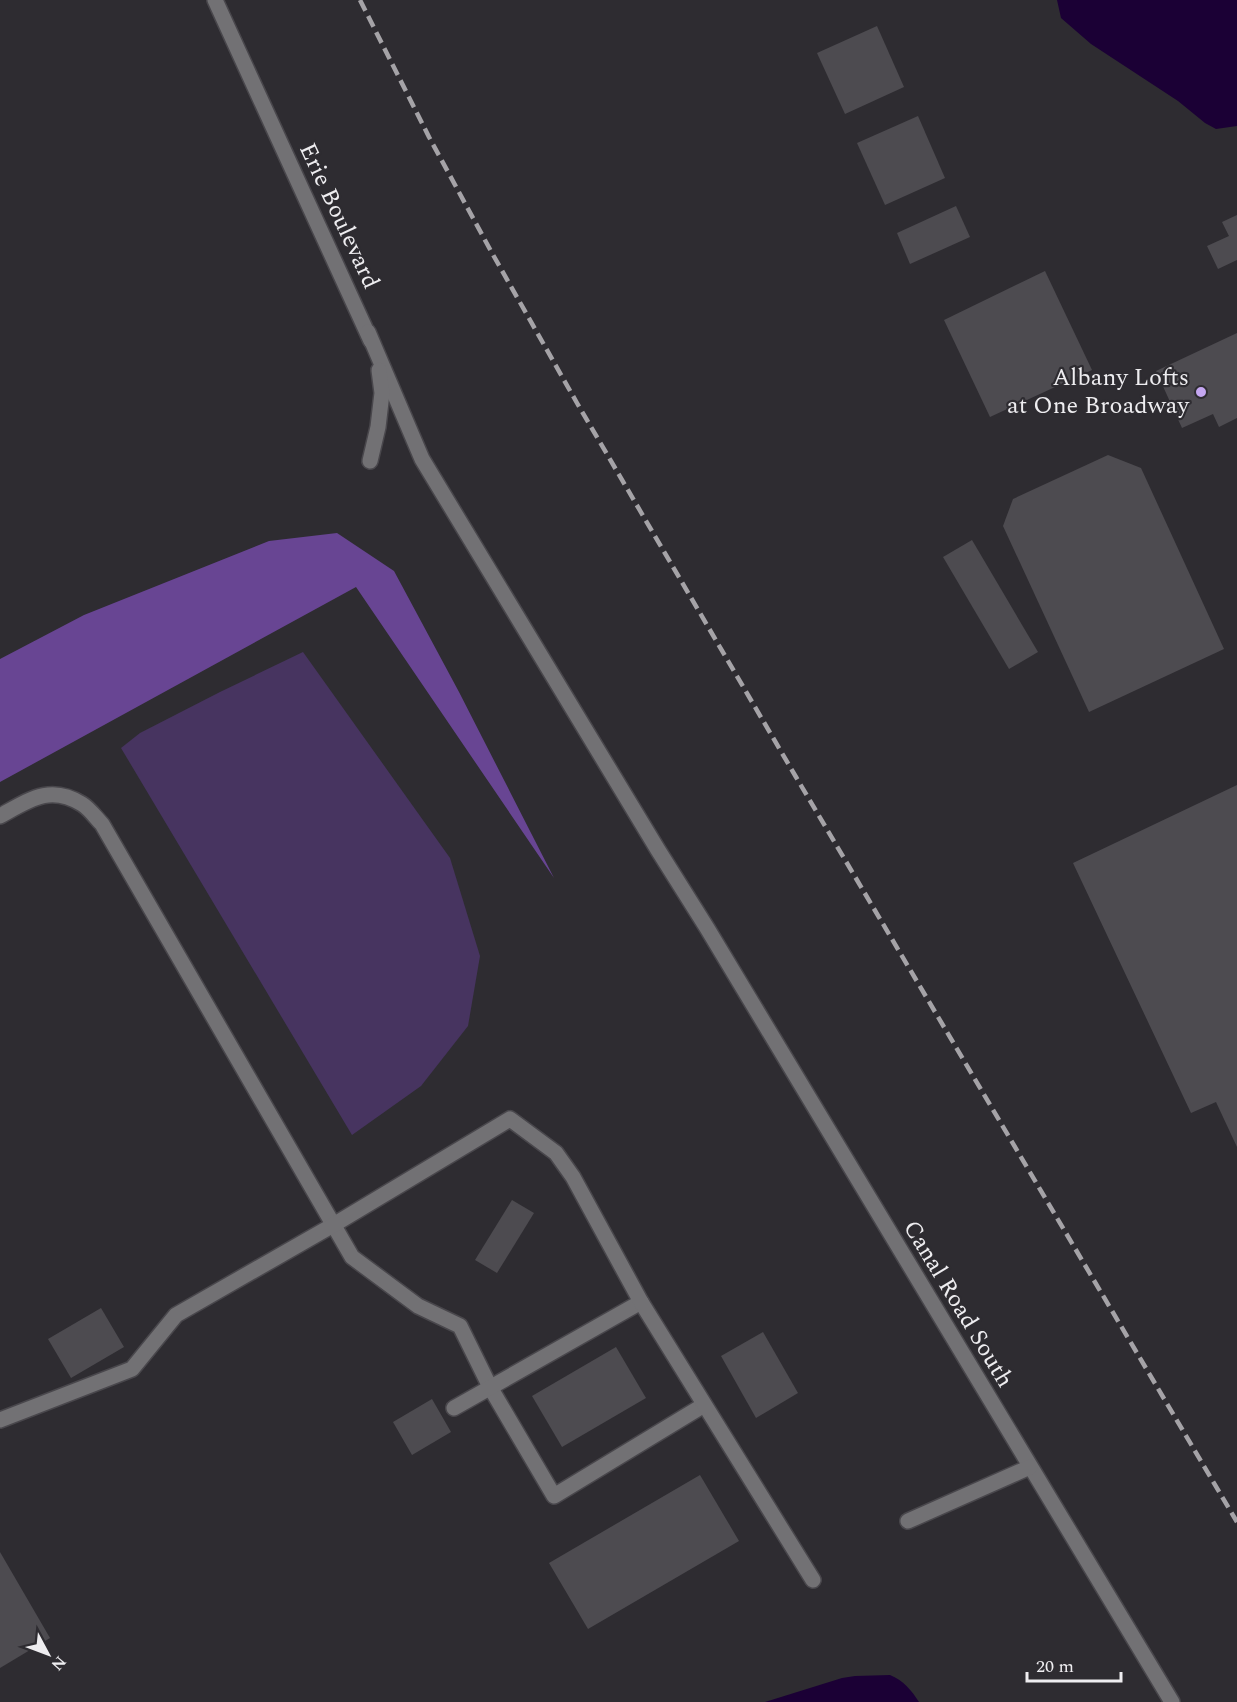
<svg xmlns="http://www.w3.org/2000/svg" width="1237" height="1702" font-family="Spectral,serif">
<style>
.green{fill:#473460}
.forest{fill:#684593}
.water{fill:#1b0035}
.building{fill:#4d4b50}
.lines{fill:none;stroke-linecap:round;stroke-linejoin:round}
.minor-casing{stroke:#49474c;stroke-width:18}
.minor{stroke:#727174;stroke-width:15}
.rail{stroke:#a5a3a7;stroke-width:4.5;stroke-dasharray:12 6;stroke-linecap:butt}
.poi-dot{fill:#c5a7f1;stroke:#2e2c31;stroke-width:2}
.labels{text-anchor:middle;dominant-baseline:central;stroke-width:4.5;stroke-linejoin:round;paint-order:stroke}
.street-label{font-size:24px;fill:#eeedf0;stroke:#2e2c31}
.poi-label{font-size:24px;fill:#eeedf0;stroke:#2e2c31;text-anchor:end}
</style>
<rect width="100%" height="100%" fill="#2e2c31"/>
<!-- green -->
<polygon class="green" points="303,652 450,858 480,956 468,1026 421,1086 352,1135 121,748 140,733 220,692"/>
<!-- forest -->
<polygon class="forest" points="337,533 394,571 459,692 554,878 356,587 0,782 0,659 84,615 269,541"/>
<!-- water -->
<g class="water">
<polygon points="1057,0 1237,0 1237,126 1216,129 1205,123 1178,101 1091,44 1061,18"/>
<path d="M890 1675C903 1680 912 1691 919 1702H765L842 1678 855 1676Z"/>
</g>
<!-- building -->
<g class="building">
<polygon points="877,26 904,87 845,114 817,53"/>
<polygon points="918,116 945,178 885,205 857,143"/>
<polygon points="956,206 970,237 910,264 897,233"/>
<polygon points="1237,215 1237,260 1218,269 1207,246 1229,236 1222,222"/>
<polygon points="1045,271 1092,370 990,417 944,320"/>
<polygon points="1237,333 1237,418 1219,427 1213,414 1182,428 1156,371"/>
<polygon points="1108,455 1141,468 1224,649 1089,712 1003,526 1013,499"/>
<polygon points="972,540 1038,652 1009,669 943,557"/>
<polygon points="1237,785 1237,1147 1216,1102 1191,1113 1073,863"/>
<polygon points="512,1200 534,1213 497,1273 475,1260"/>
<polygon points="101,1308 124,1347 71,1378 48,1339"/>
<polygon points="763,1332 798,1393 756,1418 721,1356"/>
<polygon points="616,1347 646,1398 562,1447 532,1396"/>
<polygon points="432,1399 451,1432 412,1455 393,1422"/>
<polygon points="700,1475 739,1541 588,1629 549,1563"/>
<polygon points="0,1552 50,1638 0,1668"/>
</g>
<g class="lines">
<defs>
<g id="minor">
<polyline points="215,0 371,341"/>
<polyline points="368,332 422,459 658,850 707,928 1172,1702"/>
<polyline points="370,461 378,427 382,393 379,370"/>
<path d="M0 816C29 800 50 784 82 804 90 809 96 818 102 824L352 1257 418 1306 460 1326 490 1387 554 1496 704 1405"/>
<polyline points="454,1408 641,1302"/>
<polyline points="0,1420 132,1369 176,1315 335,1224 510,1119 556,1153 573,1177 641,1302 813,1580"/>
<polyline points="908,1521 1030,1467"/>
</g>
</defs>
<!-- minor casing -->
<use href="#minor" class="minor-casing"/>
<!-- minor -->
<use href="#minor" class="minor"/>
<!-- rail -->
<polyline class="rail" points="360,0 429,137 492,253 577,403 796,777 1237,1522"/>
</g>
<!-- markers -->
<circle class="poi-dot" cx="1201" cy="392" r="6"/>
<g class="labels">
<!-- street labels -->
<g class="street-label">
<text transform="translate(339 216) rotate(65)">Erie Boulevard</text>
<text transform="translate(958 1304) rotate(59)">Canal Road South</text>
</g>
<!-- poi labels -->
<g class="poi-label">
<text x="1189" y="378">Albany Lofts<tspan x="1189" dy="28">at One Broadway</tspan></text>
</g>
</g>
<!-- north arrow -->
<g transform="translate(48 1654) rotate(131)" stroke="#2e2c31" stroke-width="4.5" paint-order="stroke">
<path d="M0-4.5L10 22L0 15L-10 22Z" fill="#eeedf0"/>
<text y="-9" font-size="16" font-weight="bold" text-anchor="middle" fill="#eeedf0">N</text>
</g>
<!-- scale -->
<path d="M1027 1672v9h94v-9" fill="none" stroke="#eeedf0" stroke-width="3"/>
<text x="1036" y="1672" font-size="18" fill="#eeedf0" stroke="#2e2c31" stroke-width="4.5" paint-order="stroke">20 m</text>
</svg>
